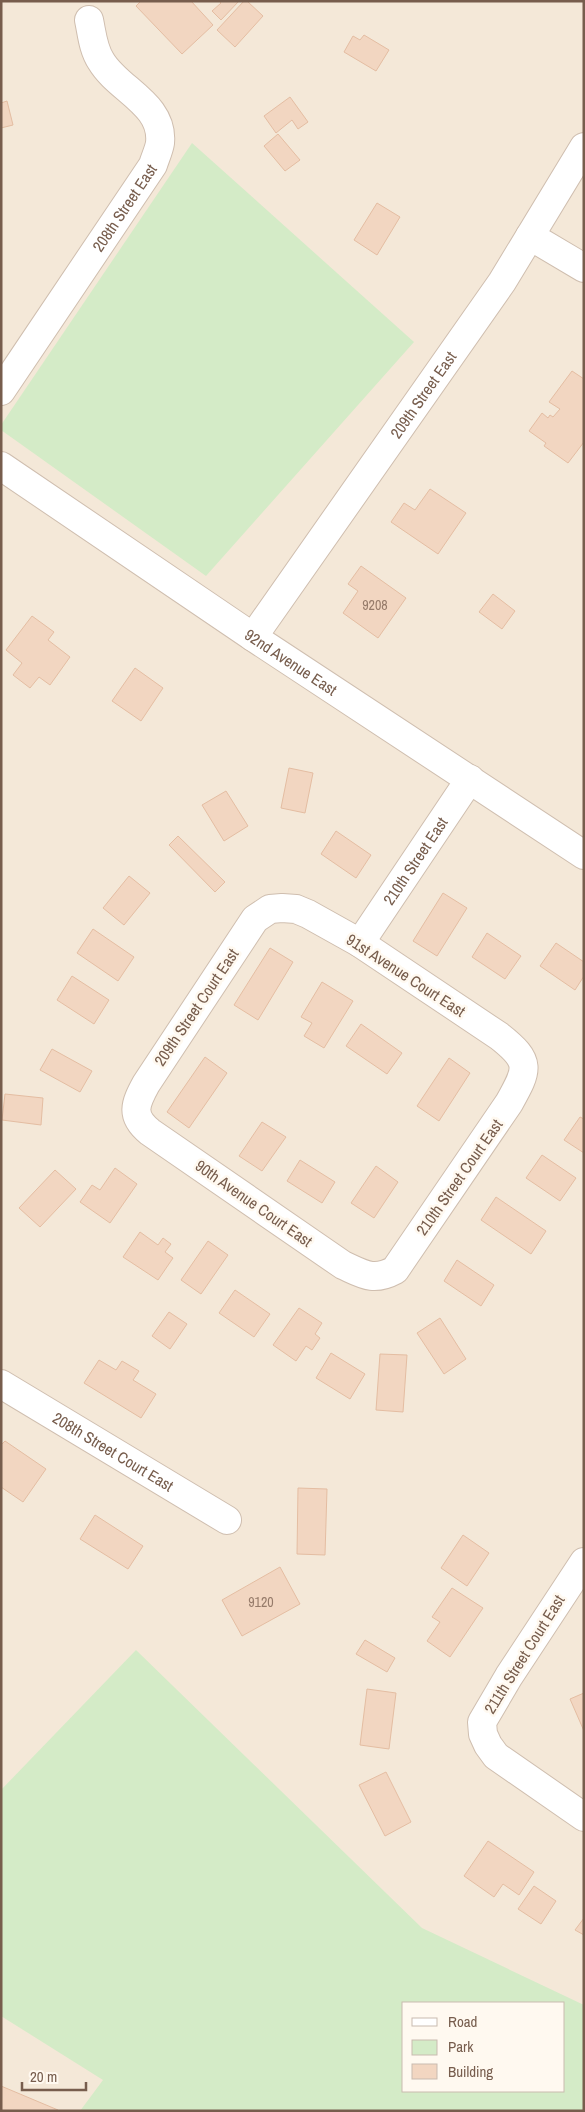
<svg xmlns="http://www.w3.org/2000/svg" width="585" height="2112" font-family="'Archivo Narrow',sans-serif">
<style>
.residential{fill:#f4e8d8;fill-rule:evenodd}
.green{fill:#d4ebc7;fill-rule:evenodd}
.building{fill:#f2d6c1;stroke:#e4bda2}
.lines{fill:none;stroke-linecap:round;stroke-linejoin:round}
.minor-casing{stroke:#cfbeaf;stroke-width:30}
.minor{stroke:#fff;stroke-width:28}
.labels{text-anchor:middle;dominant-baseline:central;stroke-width:5;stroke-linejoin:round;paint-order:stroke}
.number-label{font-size:14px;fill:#967b6a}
.street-label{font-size:16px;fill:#775d4d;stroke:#fff9f0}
</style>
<rect width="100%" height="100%" fill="#fcf6e9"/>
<!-- residential -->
<path class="residential" d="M1 1H584V2111H1ZM404 2003H564V2091H404Z"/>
<!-- green -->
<g class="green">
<polygon points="192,143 414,342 206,576 1,430 1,425"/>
<path d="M136 1650 422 1928 584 2005V2111H80L103 2080 1 2016V1790ZM404 2003H564V2091H404Z"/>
</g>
<!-- building -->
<g class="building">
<polygon points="141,1 191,1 213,25 182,54 136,6"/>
<polygon points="219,1 239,1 221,20 212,11 221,3"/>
<polygon points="244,1 247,1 263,16 235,47 217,30"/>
<polygon points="364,35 389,50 376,71 344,52 353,36 360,40"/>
<polygon points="290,97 308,122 298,129 292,120 276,133 264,116"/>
<polygon points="7,101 13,125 1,128 1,103"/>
<polygon points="278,134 300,160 285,171 264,146"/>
<polygon points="377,203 400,217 377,255 354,240"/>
<polygon points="572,371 584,379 584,442 568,463 544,446 546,443 529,431 542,413 548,418 550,415 553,417 560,409 549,402"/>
<polygon points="430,489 466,513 438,554 391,522 404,503 415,510"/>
<polygon points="361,566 406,598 378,638 343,613 358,591 348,584"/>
<polygon points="493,594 515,611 502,629 479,612"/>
<polygon points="32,616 54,632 48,640 70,657 50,685 39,677 30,688 13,675 22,663 6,650"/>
<polygon points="135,668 163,688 141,721 112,701"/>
<polygon points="289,768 313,773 305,813 281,808"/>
<polygon points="226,791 248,826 224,841 202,805"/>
<polygon points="336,831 371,855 356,878 321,854"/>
<polygon points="178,836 225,882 215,892 169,845"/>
<polygon points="129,876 150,893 124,925 103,908"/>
<polygon points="443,893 467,908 437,956 413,941"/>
<polygon points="93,929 134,957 118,981 77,953"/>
<polygon points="487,933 521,956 505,979 472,957"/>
<polygon points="556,943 584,962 584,976 575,990 540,966"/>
<polygon points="270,948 293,962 258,1020 234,1005"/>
<polygon points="72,976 109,1000 94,1024 57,1000"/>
<polygon points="322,982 353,1001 324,1048 304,1036 312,1023 301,1017"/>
<polygon points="361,1024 402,1053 387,1074 346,1046"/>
<polygon points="52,1049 92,1071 80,1092 40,1070"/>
<polygon points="205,1057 227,1073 189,1128 167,1112"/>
<polygon points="449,1058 470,1073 439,1121 417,1106"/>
<polygon points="5,1094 43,1098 41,1125 2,1120"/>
<polygon points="580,1117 584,1119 584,1153 564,1140"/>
<polygon points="262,1122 286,1137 262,1171 239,1156"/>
<polygon points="542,1155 576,1178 560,1201 526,1178"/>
<polygon points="300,1160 335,1182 322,1203 287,1181"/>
<polygon points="376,1166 398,1182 374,1218 351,1203"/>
<polygon points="115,1168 137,1184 110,1223 80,1202 92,1185 100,1190"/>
<polygon points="55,1170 76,1189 40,1227 19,1208"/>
<polygon points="496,1197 546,1231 531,1254 481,1220"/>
<polygon points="140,1232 158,1245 163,1238 171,1244 165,1252 173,1258 158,1280 123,1257"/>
<polygon points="208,1241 228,1255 201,1294 181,1280"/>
<polygon points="457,1260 494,1285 481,1306 444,1281"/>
<polygon points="235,1290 270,1314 254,1337 219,1313"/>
<polygon points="299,1308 322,1323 315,1334 320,1338 312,1350 306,1346 296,1361 273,1345"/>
<polygon points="169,1312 187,1324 170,1349 152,1336"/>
<polygon points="440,1318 466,1359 444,1374 417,1333"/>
<polygon points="331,1353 365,1374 350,1399 316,1378"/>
<polygon points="380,1354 407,1355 403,1412 376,1410"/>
<polygon points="99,1360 116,1370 122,1361 139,1371 133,1380 156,1394 141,1418 84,1383"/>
<polygon points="5,1441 46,1469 23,1502 1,1487 1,1445"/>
<polygon points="298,1488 327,1489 325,1555 297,1554"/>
<polygon points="95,1515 143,1546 128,1569 80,1539"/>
<polygon points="463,1535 489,1553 467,1586 441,1568"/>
<polygon points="280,1567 300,1604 242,1636 222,1600"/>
<polygon points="452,1588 483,1608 450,1657 427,1641 440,1622 432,1617"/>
<polygon points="365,1640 395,1658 387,1672 356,1654"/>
<polygon points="367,1689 396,1693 389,1749 360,1745"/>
<polygon points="584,1693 584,1731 570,1699"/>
<polygon points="386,1772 411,1822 385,1836 359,1785"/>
<polygon points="488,1841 534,1872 519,1895 503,1884 494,1897 464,1876"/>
<polygon points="534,1886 556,1901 541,1924 518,1909"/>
<polygon points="584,1918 584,1935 575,1930"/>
<polygon points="1,2086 58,2110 58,2111 1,2111"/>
</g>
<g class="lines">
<defs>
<g id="minor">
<polyline points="530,236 584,268"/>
<path id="s1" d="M1 391 153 165C155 158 159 150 160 143 164 104 118 90 101 61 93 49 92 34 89 20"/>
<path id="s2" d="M1 466 253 637 584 855"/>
<path id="s3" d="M253 637 502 282 584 147"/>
<path d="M282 908 296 909 308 914 360 943 499 1036C532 1062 528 1069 509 1103L395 1270C373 1282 363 1274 343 1265L150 1132C130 1116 135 1104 146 1084L255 919 270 909Z"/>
<path id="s4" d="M360 943 470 779"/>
<path id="s5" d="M1 1384 227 1520"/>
<polyline points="584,1562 509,1676 482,1722 483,1734 488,1745 496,1756 584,1817"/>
</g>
</defs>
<!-- minor casing -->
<use href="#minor" class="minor-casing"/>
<!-- minor -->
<use href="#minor" class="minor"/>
</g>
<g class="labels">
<!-- number labels -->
<g class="number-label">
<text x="375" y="605">9208</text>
<text x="261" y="1602">9120</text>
</g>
<!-- street labels -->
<g class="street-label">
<text stroke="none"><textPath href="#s1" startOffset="221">208th Street East</textPath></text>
<text stroke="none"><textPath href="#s3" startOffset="296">209th Street East</textPath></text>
<text stroke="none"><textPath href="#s2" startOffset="350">92nd Avenue East</textPath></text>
<text stroke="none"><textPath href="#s4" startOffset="99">210th Street East</textPath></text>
<text transform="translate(406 975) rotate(33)">91st Avenue Court East</text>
<text transform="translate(196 1007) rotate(-56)">209th Street Court East</text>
<text transform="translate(459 1177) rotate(-55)">210th Street Court East</text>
<text transform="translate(254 1203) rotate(35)">90th Avenue Court East</text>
<text stroke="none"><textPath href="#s5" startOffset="131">208th Street Court East</textPath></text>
<text transform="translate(524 1654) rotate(-58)">211th Street Court East</text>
</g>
</g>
<!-- border -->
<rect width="585" height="2112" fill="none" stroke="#775d4d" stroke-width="5"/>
<!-- legend -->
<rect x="402" y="2002" width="162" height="90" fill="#fff9f0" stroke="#c9bbaf"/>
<rect x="412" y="2018" width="25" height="8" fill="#ffffff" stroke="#c9bbaf"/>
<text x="448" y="2027" font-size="15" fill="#775d4d">Road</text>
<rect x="412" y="2040" width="25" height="15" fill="#d4ebc7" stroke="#c9bbaf"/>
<text x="448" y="2052" font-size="15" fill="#775d4d">Park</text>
<rect x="412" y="2064" width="25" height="15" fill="#f2d6c1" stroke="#c9bbaf"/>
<text x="448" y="2077" font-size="15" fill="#775d4d">Building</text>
<!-- scale -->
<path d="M22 2082v8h64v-8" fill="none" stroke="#775d4d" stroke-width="2.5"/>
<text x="30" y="2082" font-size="15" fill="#775d4d" stroke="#fff9f0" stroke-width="4" paint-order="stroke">20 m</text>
</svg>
